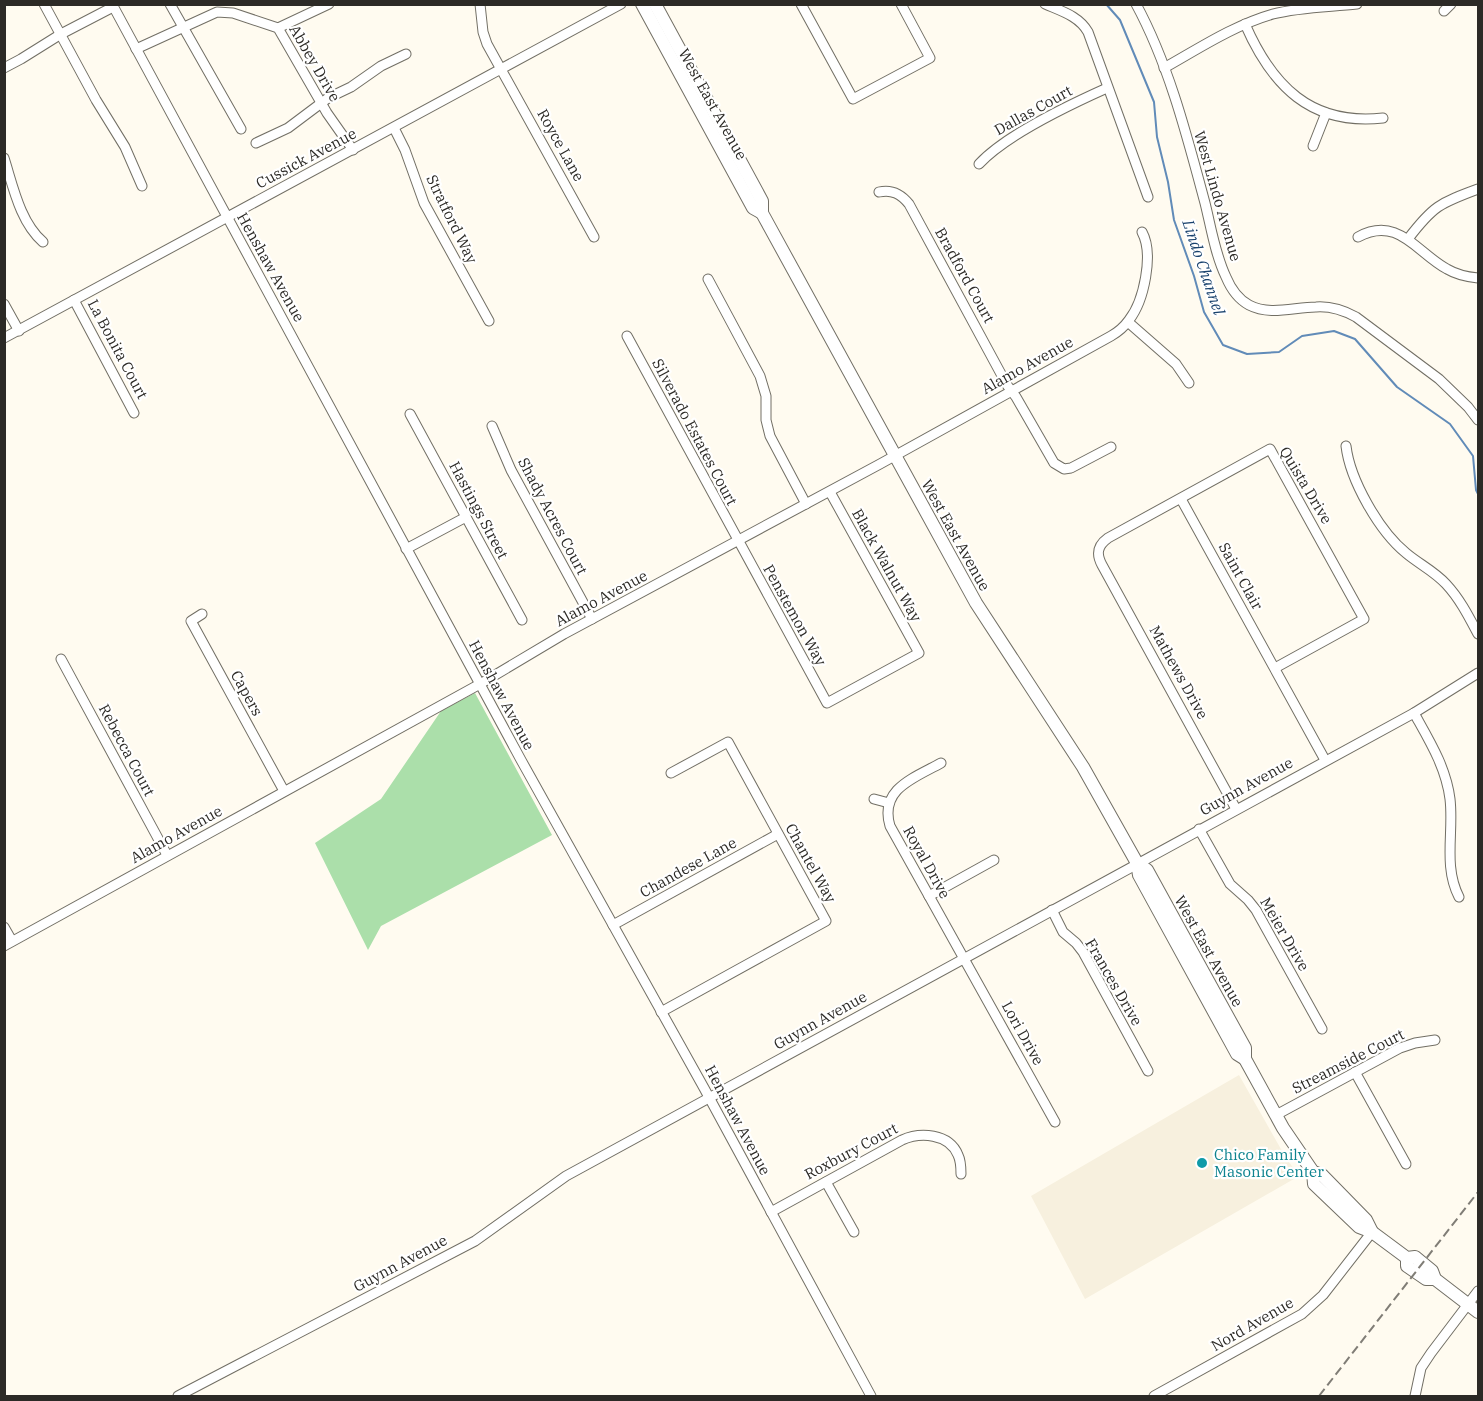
<svg xmlns="http://www.w3.org/2000/svg" width="1483" height="1401" font-family="'IBM Plex Serif',serif">
<style>
.built{fill:#f7f0de}
.green{fill:#abdfaa}
.lines{fill:none;stroke-linecap:round;stroke-linejoin:round}
.stream{stroke:#618bb8;stroke-width:2}
.minor-casing{stroke:#726f65;stroke-width:11}
.secondary-casing{stroke:#726f65;stroke-width:14}
.minor{stroke:#fff;stroke-width:9}
.secondary{stroke:#fff;stroke-width:12}
.rail{stroke:#807d76;stroke-width:2;stroke-dasharray:9 4.5;stroke-linecap:butt}
.culture-dot{fill:#0f9aa8;stroke:#fff;stroke-width:2}
.labels{text-anchor:middle;dominant-baseline:central;stroke-width:4.5;stroke-linejoin:round;paint-order:stroke}
.street-label{font-size:15px;fill:#2c2a26;stroke:#fff}
.culture-label{font-size:15px;fill:#0d838f;stroke:#fff;text-anchor:start}
.water-label{font-size:16px;font-style:italic;fill:#19426d;stroke:#fff}
</style>
<rect width="100%" height="100%" fill="#fffbf0"/>
<!-- built -->
<polygon class="built" points="1239,1075 1286,1158 1299,1176 1085,1299 1031,1196"/>
<!-- green -->
<polygon class="green" points="475,693 552,835 381,926 368,950 315,843 381,799 441,711"/>
<g class="lines">
<!-- stream -->
<polyline class="stream" points="1106,4 1120,20 1154,102 1157,137 1168,182 1174,220 1194,276 1204,312 1223,345 1247,354 1279,352 1302,336 1334,331 1355,339 1397,387 1450,424 1473,456 1476,490 1478,494"/>
<defs>
<g id="minor">
<polyline points="44,4 96,100 125,147 142,186"/>
<polyline points="112,4 521,760 704,1088 871,1396"/>
<polyline points="170,4 241,129"/>
<polyline points="480,4 483,32 487,44 594,237"/>
<polyline points="801,4 853,99 930,58 901,4"/>
<path d="M1045 4C1061 11 1079 16 1088 32L1148 197"/>
<path d="M1136 4C1169 65 1187 136 1205 203 1211 227 1215 254 1226 277 1231 289 1238 299 1249 305 1270 316 1294 307 1316 307 1330 306 1343 310 1356 317L1439 379 1468 407 1478 420"/>
<polyline points="1444,11 1451,4"/>
<path d="M1245 24C1272 86 1311 126 1383 118"/>
<polyline points="278,28 329,4"/>
<polyline points="136,49 217,12 233,13 278,28 327,113 353,150"/>
<polyline points="4,68 21,59 61,34 113,7"/>
<path d="M1164 68C1198 49 1234 25 1273 14 1300 7 1329 7 1357 4"/>
<polyline points="394,128 405,150 424,203 489,321"/>
<polyline points="256,143 288,128 328,98 351,87 381,66 406,54"/>
<polyline points="1313,146 1326,113"/>
<path d="M4 158C13 186 20 222 43 242"/>
<path d="M979 164C1006 135 1069 105 1107 88"/>
<path d="M879 192C892 189 901 194 909 204L1007 385 1016 397 1054 463 1064 469 1071 468 1111 447"/>
<path d="M1358 237C1398 215 1417 253 1447 269 1457 275 1468 277 1478 278"/>
<path d="M1408 239C1433 206 1440 203 1478 189"/>
<polyline points="708,279 760,376 766,396 766,420 770,436 806,504"/>
<polyline points="74,300 134,413"/>
<polyline points="4,304 19,331"/>
<polyline points="1128,322 1176,364 1189,383"/>
<polyline points="627,336 827,703 919,653 830,492"/>
<polyline points="4,338 621,4"/>
<polyline points="410,414 522,620"/>
<polyline points="492,426 511,470 592,619"/>
<path d="M1346 446C1350 480 1379 531 1406 553 1419 564 1434 571 1446 584 1460 599 1469 617 1478 634"/>
<polyline points="1181,499 1325,760"/>
<polyline points="406,549 466,517"/>
<polyline points="202,614 191,621 284,791"/>
<polyline points="61,659 167,855"/>
<path d="M1414 713C1429 740 1446 767 1450 799 1454 832 1443 866 1459 897"/>
<path d="M941 763C914 778 879 789 890 826L1055 1122"/>
<polyline points="874,799 889,803"/>
<path d="M1236 809 1102 565C1096 554 1097 546 1108 538L1270 449 1364 619 1275 668"/>
<polyline points="1199,829 1230,884 1248,900 1256,910 1322,1029"/>
<polyline points="929,896 994,860"/>
<polyline points="1052,910 1063,932 1076,943 1083,952 1148,1071"/>
<polyline points="613,925 778,834"/>
<polyline points="4,927 12,941"/>
<path d="M4 946 480 684 564 634 880 464 1111 336C1118 332 1124 327 1129 320 1144 301 1154 254 1142 232"/>
<polyline points="661,1012 826,921 728,742 671,773"/>
<polyline points="1355,1072 1406,1164"/>
<polyline points="1276,1115 1400,1048 1415,1043 1435,1040"/>
<polyline points="826,1182 854,1232"/>
<path d="M771 1212 902 1140C920 1132 949 1133 958 1155 961 1161 961 1168 961 1174"/>
<polyline points="178,1396 475,1241 566,1176 1414,713 1478,673"/>
<polyline points="1154,1396 1302,1314 1323,1295 1372,1232"/>
<polyline points="1415,1396 1421,1368 1431,1353 1478,1291"/>
</g>
<g id="secondary">
<polyline points="642,4 753,208 762,213"/>
<polyline points="655,4 762,201 762,213 976,603 1083,767 1137,863 1139,875 1237,1054 1245,1059"/>
<polyline points="1137,863 1147,870 1245,1048 1245,1059 1283,1128 1313,1172 1314,1184 1359,1227 1372,1232 1407,1258 1415,1257 1432,1271 1435,1279 1478,1312"/>
<polyline points="1313,1172 1322,1175 1366,1220 1372,1232"/>
<polyline points="1407,1258 1407,1266 1426,1279 1435,1279"/>
</g>
</defs>
<!-- minor casing -->
<use href="#minor" class="minor-casing"/>
<!-- secondary casing -->
<use href="#secondary" class="secondary-casing"/>
<!-- minor -->
<use href="#minor" class="minor"/>
<!-- secondary -->
<use href="#secondary" class="secondary"/>
<!-- rail -->
<polyline class="rail" points="1319,1396 1478,1192"/>
</g>
<!-- markers -->
<circle class="culture-dot" cx="1202" cy="1163" r="6"/>
<g class="labels">
<!-- street labels -->
<g class="street-label">
<text transform="translate(315 63) rotate(60)">Abbey Drive</text>
<text transform="translate(713 104) rotate(61)">West East Avenue</text>
<text transform="translate(1033 110) rotate(-29)">Dallas Court</text>
<text transform="translate(561 145) rotate(61)">Royce Lane</text>
<text transform="translate(306 158) rotate(-28)">Cussick Avenue</text>
<text transform="translate(1218 196) rotate(74)">West Lindo Avenue</text>
<text transform="translate(452 219) rotate(64)">Stratford Way</text>
<text transform="translate(271 267) rotate(61)">Henshaw Avenue</text>
<text transform="translate(965 275) rotate(61)">Bradford Court</text>
<text transform="translate(118 349) rotate(62)">La Bonita Court</text>
<text transform="translate(1027 365) rotate(-29)">Alamo Avenue</text>
<text transform="translate(695 432) rotate(62)">Silverado Estates Court</text>
<text transform="translate(1306 485) rotate(59)">Quista Drive</text>
<text transform="translate(479 510) rotate(62)">Hastings Street</text>
<text transform="translate(553 516) rotate(62)">Shady Acres Court</text>
<text transform="translate(956 535) rotate(61)">West East Avenue</text>
<text transform="translate(887 565) rotate(61)">Black Walnut Way</text>
<text transform="translate(1241 576) rotate(61)">Saint Clair</text>
<text transform="translate(601 598) rotate(-28)">Alamo Avenue</text>
<text transform="translate(795 615) rotate(61)">Penstemon Way</text>
<text transform="translate(1179 672) rotate(61)">Mathews Drive</text>
<text transform="translate(247 693) rotate(61)">Capers</text>
<text transform="translate(502 695) rotate(62)">Henshaw Avenue</text>
<text transform="translate(127 750) rotate(62)">Rebecca Court</text>
<text transform="translate(1246 786) rotate(-29)">Guynn Avenue</text>
<text transform="translate(176 834) rotate(-29)">Alamo Avenue</text>
<text transform="translate(927 862) rotate(61)">Royal Drive</text>
<text transform="translate(811 863) rotate(61)">Chantel Way</text>
<text transform="translate(688 867) rotate(-29)">Chandese Lane</text>
<text transform="translate(1285 934) rotate(60)">Meier Drive</text>
<text transform="translate(1209 951) rotate(61)">West East Avenue</text>
<text transform="translate(1114 982) rotate(60)">Frances Drive</text>
<text transform="translate(820 1020) rotate(-29)">Guynn Avenue</text>
<text transform="translate(1023 1033) rotate(61)">Lori Drive</text>
<text transform="translate(1348 1061) rotate(-27)">Streamside Court</text>
<text transform="translate(738 1120) rotate(62)">Henshaw Avenue</text>
<text transform="translate(851 1151) rotate(-28)">Roxbury Court</text>
<text transform="translate(400 1263) rotate(-28)">Guynn Avenue</text>
<text transform="translate(1252 1324) rotate(-30)">Nord Avenue</text>
</g>
<!-- culture labels -->
<g class="culture-label">
<text x="1214" y="1154">Chico Family<tspan x="1214" dy="17">Masonic Center</tspan></text>
</g>
<!-- water labels -->
<g class="water-label">
<text transform="translate(1204 267) rotate(71)">Lindo Channel</text>
</g>
</g>
<!-- border -->
<rect width="1483" height="1401" fill="none" stroke="#2c2a26" stroke-width="12"/>
</svg>
